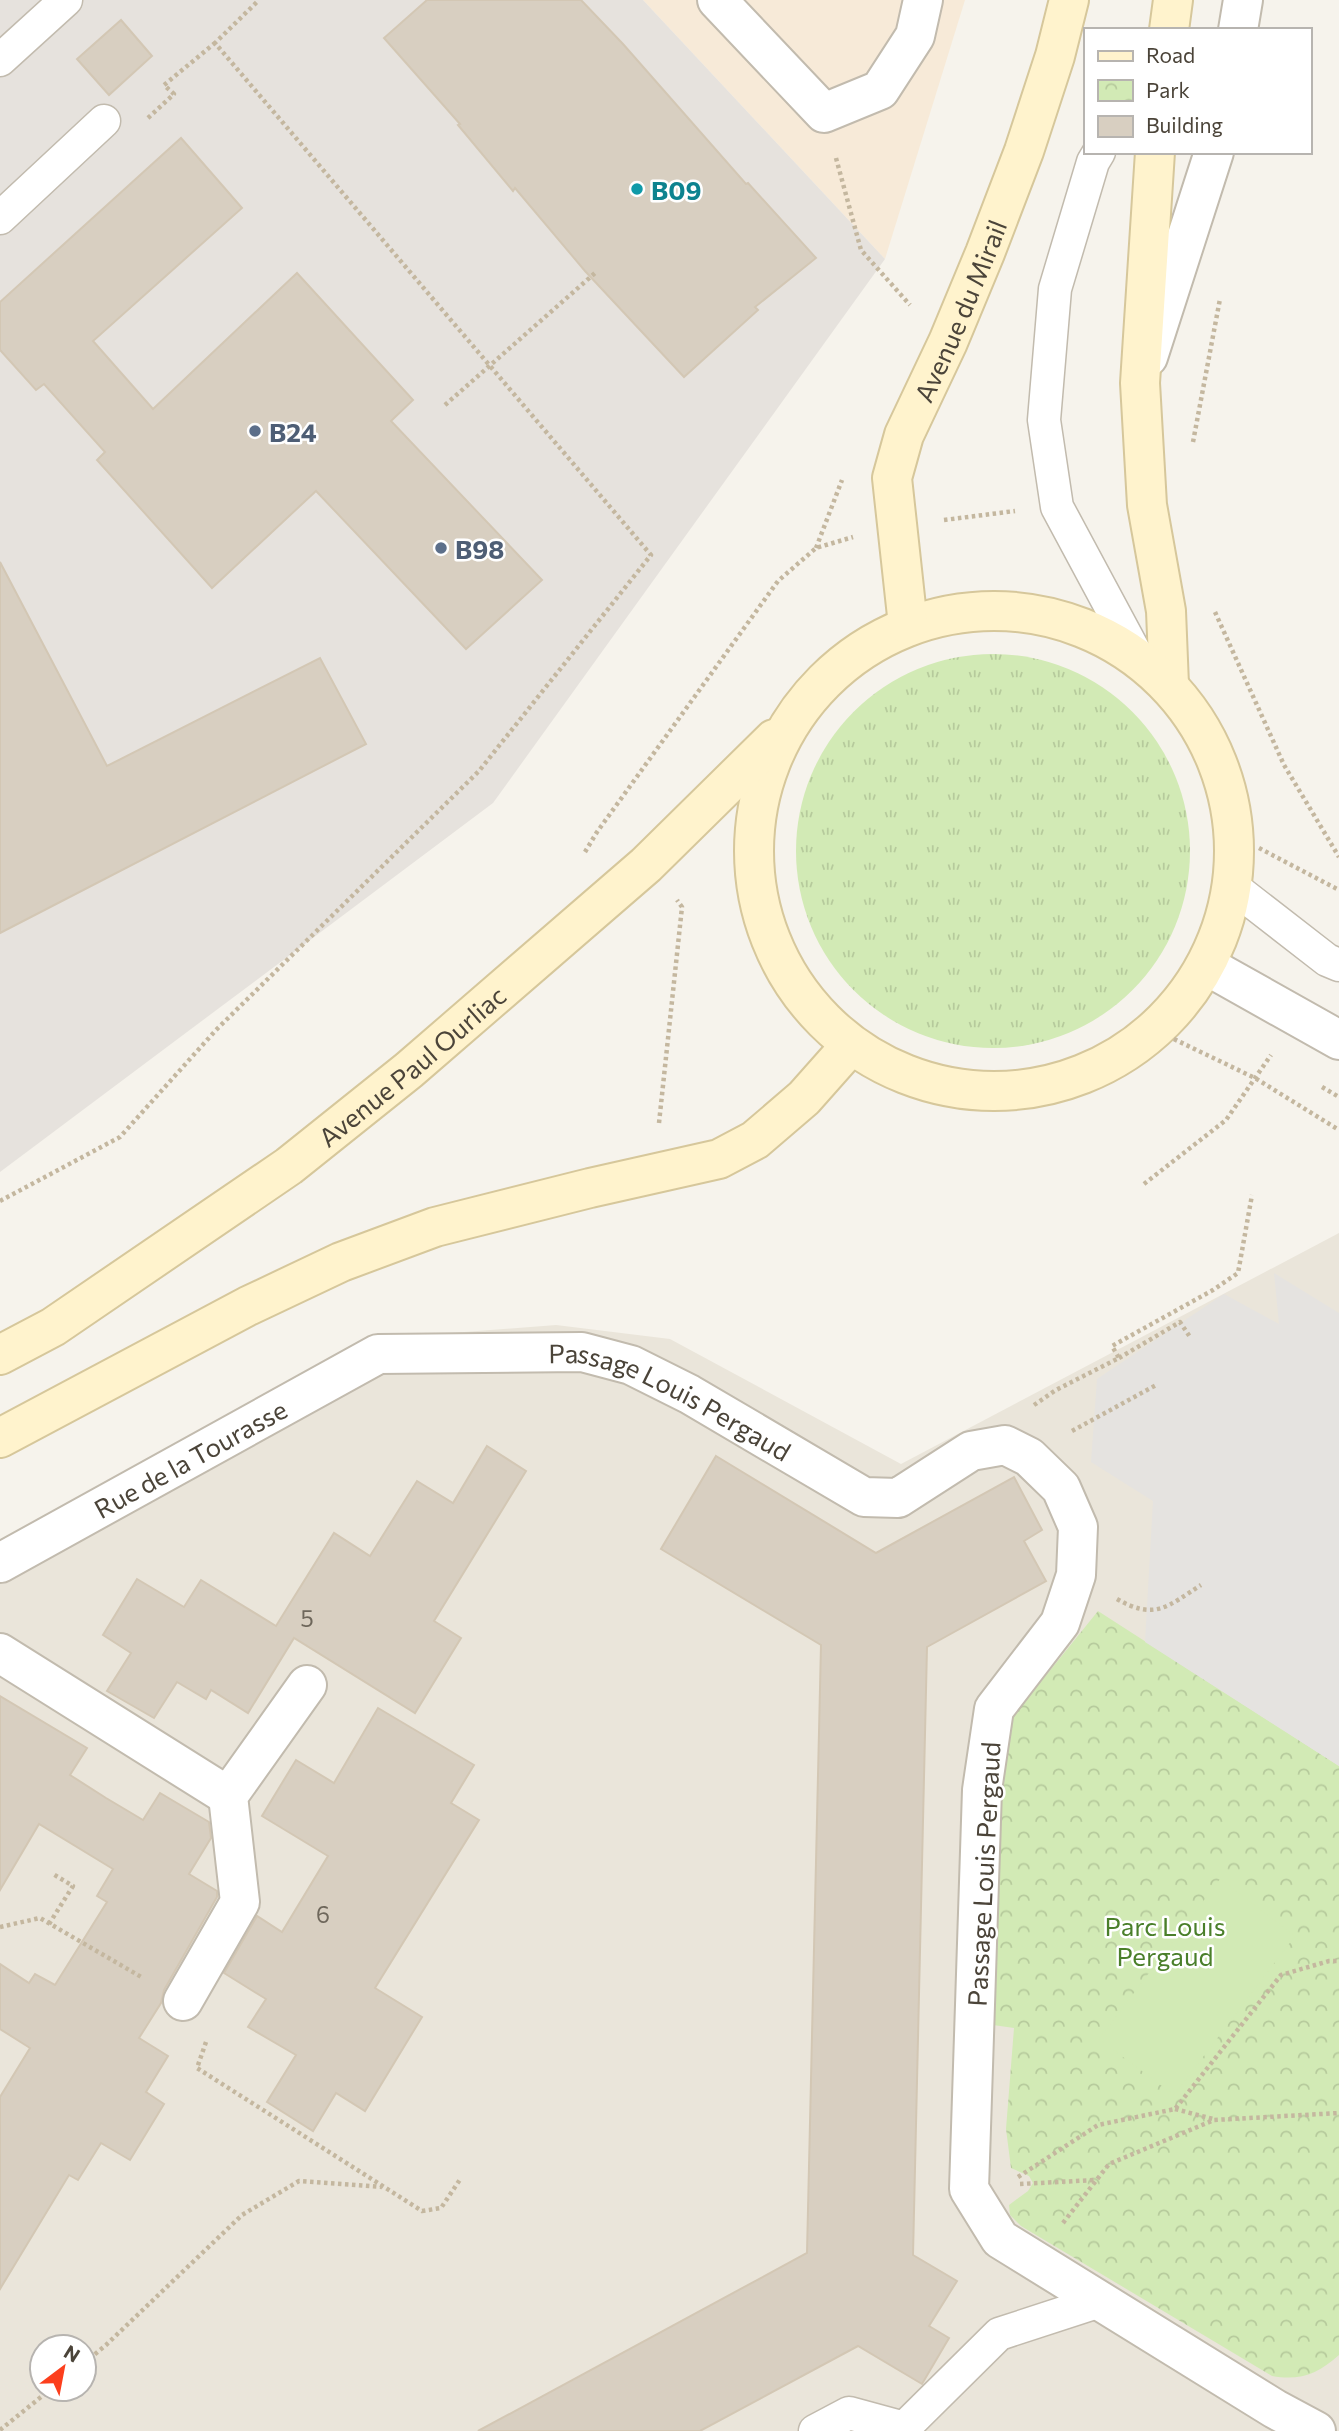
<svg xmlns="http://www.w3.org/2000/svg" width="1339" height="2431" font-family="Commissioner,sans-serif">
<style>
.residential{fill:#eae5da;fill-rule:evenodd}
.commercial{fill:#f7ead8}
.industrial{fill:#e6e2dd}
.grass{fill:url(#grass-tufts)}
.park{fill:url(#park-crowns)}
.pitch{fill:#d2eab5}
.parking{fill:#e5e3e0}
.building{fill:#d8cfc1;stroke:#d3c7b4;stroke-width:2}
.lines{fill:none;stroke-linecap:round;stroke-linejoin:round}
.service-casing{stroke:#c2bbae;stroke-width:35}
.minor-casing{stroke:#c2bbae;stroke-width:42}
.tertiary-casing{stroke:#c2bbae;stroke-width:42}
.secondary-casing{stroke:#d6c79b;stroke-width:42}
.path{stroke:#c4b79f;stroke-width:4.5;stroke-dasharray:3.5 3.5;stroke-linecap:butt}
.service{stroke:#fff;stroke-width:32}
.minor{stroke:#fff;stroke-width:38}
.tertiary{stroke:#fff;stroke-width:38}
.secondary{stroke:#fff3cd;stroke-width:38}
.culture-dot{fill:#0f9aa8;stroke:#fff;stroke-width:2.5}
.service-dot{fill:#5c6f8a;stroke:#fff;stroke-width:2.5}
.labels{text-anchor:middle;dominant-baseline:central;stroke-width:5;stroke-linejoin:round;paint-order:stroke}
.number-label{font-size:23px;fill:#6e675b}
.culture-label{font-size:26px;font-weight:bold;fill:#0d838f;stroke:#fff;text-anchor:start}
.street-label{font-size:26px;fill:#4b4439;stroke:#fff}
.service-label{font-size:26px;font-weight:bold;fill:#4e5e75;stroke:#fff;text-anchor:start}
.park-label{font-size:26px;fill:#4a7f2a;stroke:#fff}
</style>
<defs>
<pattern id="grass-tufts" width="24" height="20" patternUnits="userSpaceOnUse" patternTransform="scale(1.75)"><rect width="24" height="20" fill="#d2eab5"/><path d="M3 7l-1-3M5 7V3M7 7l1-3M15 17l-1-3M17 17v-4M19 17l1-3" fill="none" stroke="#b6ca9c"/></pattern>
<pattern id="park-crowns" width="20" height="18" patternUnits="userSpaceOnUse" patternTransform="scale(1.75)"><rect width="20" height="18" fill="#d2eab5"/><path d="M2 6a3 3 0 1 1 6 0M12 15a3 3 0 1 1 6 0" fill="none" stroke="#b6ca9c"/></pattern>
</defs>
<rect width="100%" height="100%" fill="#f6f3ec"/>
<!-- residential -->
<path class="residential" d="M1339 1233V2431H0V1543L386 1338 556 1325 670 1339 901 1464ZM42 2347H84V2389H42Z"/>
<!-- commercial -->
<polygon class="commercial" points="643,0 965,0 885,259"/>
<!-- industrial -->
<polygon class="industrial" points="0,0 643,0 885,259 493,803 0,1172"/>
<!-- grass -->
<circle class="grass" cx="993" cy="851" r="197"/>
<!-- park -->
<path class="park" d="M1098 1611 1339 1766V2355C1318 2374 1300 2381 1272 2376L1021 2226 1010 2215 1009 2205 1028 2191 1033 2183 1029 2176 1011 2168 1006 2129 1014 2028 986 2024 1001 1731Z"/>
<!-- pitch -->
<polygon class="pitch" points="1220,1879 1295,1936 1174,2095 1099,2039"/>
<!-- parking -->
<polygon class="parking" points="1274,1273 1339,1313 1339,1766 1145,1642 1153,1501 1091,1462 1097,1379 1224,1294 1279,1324"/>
<!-- building -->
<g class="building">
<polygon points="427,0 581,0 623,44 746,184 748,183 816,258 755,307 758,310 684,377 585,271 515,188 513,191 458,125 460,124 384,38"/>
<polygon points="121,20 152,56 109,95 77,59"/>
<polygon points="181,138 242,208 93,341 153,409 297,273 413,400 391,421 542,580 466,649 316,491 212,588 97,460 105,452 44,384 36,390 0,350 0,302"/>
<polygon points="0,562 107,766 320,658 366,744 0,933"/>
<polygon points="487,1446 526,1471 434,1621 461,1638 415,1713 294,1638 248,1713 211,1690 206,1699 177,1682 154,1718 107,1691 131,1653 103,1635 137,1579 184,1607 201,1580 276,1626 334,1533 370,1556 417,1481 453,1503"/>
<polygon points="716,1456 876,1553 1014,1477 1042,1530 1024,1541 1046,1581 927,1647 913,2255 957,2281 929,2326 949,2338 922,2384 858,2346 700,2431 478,2431 807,2253 821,1645 661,1549"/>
<polygon points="0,1696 87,1748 70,1775 106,1798 143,1820 160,1793 209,1822 211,1838 189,1874 217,1891 217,1897 164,1990 161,2003 139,2038 168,2056 146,2092 164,2104 130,2160 101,2143 78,2180 69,2175 0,2289 0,2097 30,2048 0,2029 0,1964 29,1983 35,1974 55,1985 107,1902 97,1896 113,1869 39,1824 0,1890"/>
<polygon points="378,1708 474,1765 451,1803 479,1820 375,1988 422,2017 365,2111 336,2093 313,2131 267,2102 296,2055 248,2027 266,1999 224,1973 257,1916 282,1932 328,1856 262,1816 296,1760 334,1783"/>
</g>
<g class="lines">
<defs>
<g id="service">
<polyline points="0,60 66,0"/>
<polyline points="1099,152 1093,162 1055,289 1044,420 1057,507 1137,656"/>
<polyline points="0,218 104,121"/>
<polyline points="1233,887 1327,960 1339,965"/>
<polyline points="815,2431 849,2413 904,2428 999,2334 1100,2301"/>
</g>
<g id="minor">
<polyline points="717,0 824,113 880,90 915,36 923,0"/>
<polyline points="1238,30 1243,0"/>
<polyline points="1148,357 1214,152"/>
<path id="s1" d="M0 1563 378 1354 582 1352 631 1365 689 1394 864 1497 898 1498 971 1451 1005 1445 1029 1457 1061 1488 1078 1527 1076 1575 1060 1623 994 1709 982 1790 969 2189 1000 2239 1275 2409 1316 2431"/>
<polyline points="0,1653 228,1796"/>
<polyline points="183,2001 240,1902 228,1796 307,1685"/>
</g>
<polyline id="tertiary" points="1209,967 1339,1040"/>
<g id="secondary">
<polyline points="1169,30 1173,0"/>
<polyline points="1155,152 1140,383 1147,505 1166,611 1169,685"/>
<circle cx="994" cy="851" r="240"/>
<path id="s2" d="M908 625 892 478 904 435 948 342 985 253 1024 151 1055 56 1069 0"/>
<path id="s3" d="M0 1355 53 1327 289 1166 409 1070 646 865 774 739"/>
<polyline points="0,1438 248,1306 341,1262 435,1227 590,1188 719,1159 755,1140 804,1098 851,1045"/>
</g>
</defs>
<!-- service casing -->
<use href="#service" class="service-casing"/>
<!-- minor casing -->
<use href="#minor" class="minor-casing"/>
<!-- tertiary casing -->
<use href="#tertiary" class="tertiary-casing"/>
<!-- secondary casing -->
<use href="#secondary" class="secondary-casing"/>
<!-- path -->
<g class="path">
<polyline points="148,118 174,94 164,85 215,43"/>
<polyline points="836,158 861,250 910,305"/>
<polyline points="445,405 595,273"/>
<polyline points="1193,442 1220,299"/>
<polyline points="944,520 1015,511"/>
<polyline points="816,548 842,480"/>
<polyline points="1215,612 1284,765 1339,857"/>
<polyline points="1235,836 1251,844"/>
<polyline points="1259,848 1339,890"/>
<polyline points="585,852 597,832 778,581 816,548 853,537"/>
<polyline points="1155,1030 1255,1078 1339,1130"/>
<polyline points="1322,1087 1339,1097"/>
<polyline points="659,1123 682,907 677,900"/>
<polyline points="1144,1184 1226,1120 1271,1055"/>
<polyline points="0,1201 120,1137 216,1030 479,771 651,555 215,43 259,0"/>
<polyline points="1119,1358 1180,1322 1190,1337"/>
<polyline points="1034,1405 1056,1390 1119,1358 1112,1346 1213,1290 1238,1273 1252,1195"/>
<polyline points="1072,1431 1158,1384"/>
<path d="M1117 1599C1155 1621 1168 1606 1201 1585"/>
<polyline points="49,1924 73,1886 53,1874"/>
<polyline points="0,1927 40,1918 143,1978"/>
<polyline points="206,2042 197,2068 422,2211 441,2208 461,2178"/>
<polyline points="1175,2109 1213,2119"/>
<polyline points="1018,2177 1098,2125 1175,2109 1281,1975 1329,1961 1339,1961"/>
<polyline points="1020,2184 1095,2180"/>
<polyline points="1063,2223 1109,2164 1214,2120 1339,2113"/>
<polyline points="84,2363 106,2345 242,2215 299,2181 382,2187"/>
<polyline points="0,2430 51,2389"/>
</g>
<!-- service -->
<use href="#service" class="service"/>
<!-- minor -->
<use href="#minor" class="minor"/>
<!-- tertiary -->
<use href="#tertiary" class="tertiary"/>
<!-- secondary -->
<use href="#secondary" class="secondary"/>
</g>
<!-- markers -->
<circle class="culture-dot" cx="637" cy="189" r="7"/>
<g class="service-dot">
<circle cx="255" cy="431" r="7"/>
<circle cx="441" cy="548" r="7"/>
</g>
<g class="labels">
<!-- number labels -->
<g class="number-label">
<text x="307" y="1618">5</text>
<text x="323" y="1914">6</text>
</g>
<!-- culture labels -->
<g class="culture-label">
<text x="651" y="189">B09</text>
</g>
<!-- street labels -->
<g class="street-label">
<text stroke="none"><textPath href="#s2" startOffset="329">Avenue du Mirail</textPath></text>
<text stroke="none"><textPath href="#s3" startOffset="504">Avenue Paul Ourliac</textPath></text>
<text stroke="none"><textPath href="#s1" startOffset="735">Passage Louis Pergaud</textPath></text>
<text stroke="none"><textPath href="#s1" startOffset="217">Rue de la Tourasse</textPath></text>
<text transform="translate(983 1874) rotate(-87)">Passage Louis Pergaud</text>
</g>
<!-- service labels -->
<g class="service-label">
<text x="269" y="431">B24</text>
<text x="455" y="548">B98</text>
</g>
<!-- park labels -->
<g class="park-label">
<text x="1165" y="1925">Parc Louis<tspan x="1165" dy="30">Pergaud</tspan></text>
</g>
</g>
<!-- legend -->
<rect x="1084" y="28" width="228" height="126" fill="#ffffff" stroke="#b7b4b0" stroke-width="2"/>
<rect x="1098" y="51" width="35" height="10" fill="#fff3cd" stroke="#b7b4b0" stroke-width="2"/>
<text x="1146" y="63" font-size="21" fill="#4b4439">Road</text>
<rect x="1098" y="80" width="35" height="21" fill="url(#park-crowns)" stroke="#b7b4b0" stroke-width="2"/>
<text x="1146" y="98" font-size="21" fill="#4b4439">Park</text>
<rect x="1098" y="116" width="35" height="21" fill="#d8cfc1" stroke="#b7b4b0" stroke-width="2"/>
<text x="1146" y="133" font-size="21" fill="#4b4439">Building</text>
<!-- north arrow -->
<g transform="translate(63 2368) rotate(32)"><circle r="33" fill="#ffffff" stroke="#b7b4b0" stroke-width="2"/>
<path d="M0-5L12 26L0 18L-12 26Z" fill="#fc3f1d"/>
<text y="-10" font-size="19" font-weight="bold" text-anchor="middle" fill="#4b4439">N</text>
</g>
</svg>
